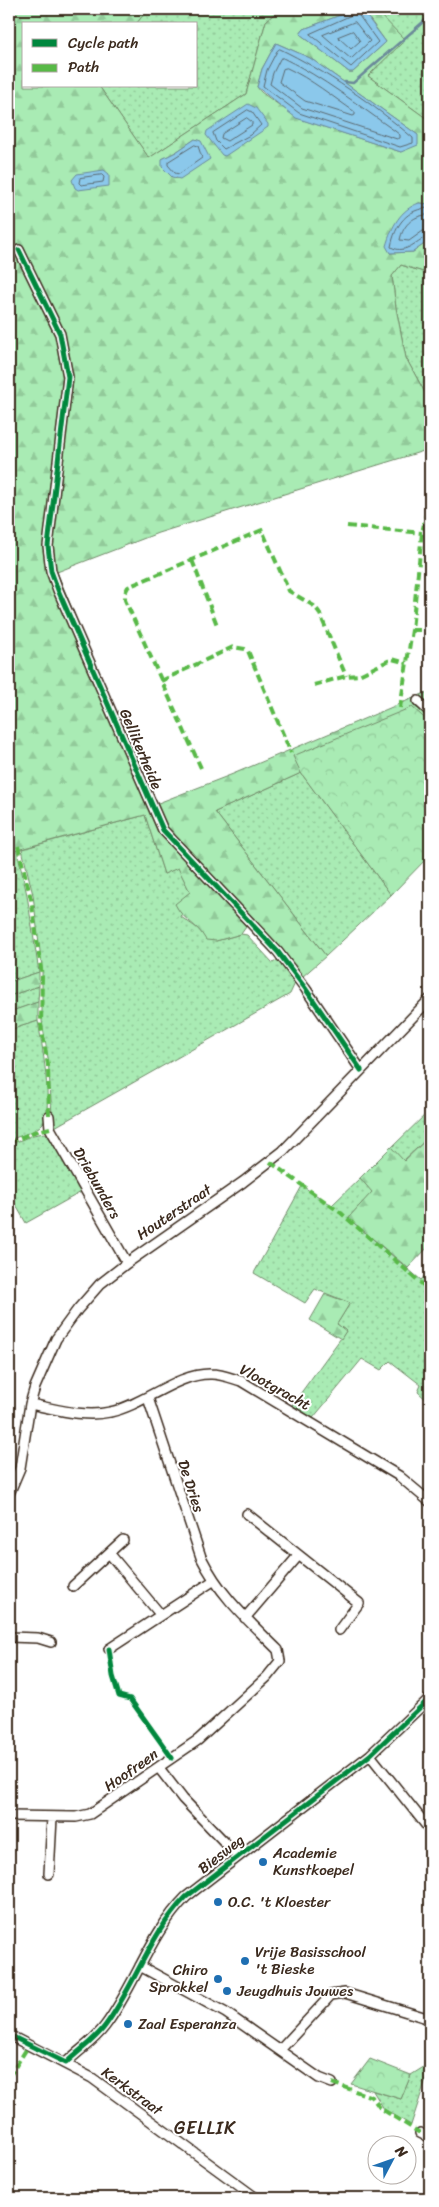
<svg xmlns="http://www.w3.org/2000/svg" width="439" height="2207" font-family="Sriracha,sans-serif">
  <defs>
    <pattern id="grass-dots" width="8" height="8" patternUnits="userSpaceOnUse" patternTransform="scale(1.25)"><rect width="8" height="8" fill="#a9ebb4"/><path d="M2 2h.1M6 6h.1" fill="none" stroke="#92ca9a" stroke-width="1.8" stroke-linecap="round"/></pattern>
    <pattern id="forest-firs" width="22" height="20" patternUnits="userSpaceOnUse" patternTransform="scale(1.25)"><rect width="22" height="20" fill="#a9ebb4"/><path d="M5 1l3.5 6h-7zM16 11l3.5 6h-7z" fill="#92ca9a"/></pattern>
    <pattern id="park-crowns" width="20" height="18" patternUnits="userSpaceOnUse" patternTransform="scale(1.25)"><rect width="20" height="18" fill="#a9ebb4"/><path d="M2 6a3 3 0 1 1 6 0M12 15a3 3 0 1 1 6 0" fill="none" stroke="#92ca9a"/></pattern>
  </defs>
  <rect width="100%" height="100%" fill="#fff"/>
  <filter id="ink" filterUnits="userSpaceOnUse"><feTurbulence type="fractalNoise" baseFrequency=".02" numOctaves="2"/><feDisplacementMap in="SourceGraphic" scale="10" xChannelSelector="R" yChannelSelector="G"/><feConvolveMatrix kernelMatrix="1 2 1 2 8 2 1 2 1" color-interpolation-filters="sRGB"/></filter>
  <g filter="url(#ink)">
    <path fill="url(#grass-dots)" stroke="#728a69" d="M148,9H280L266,21L246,94L149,158L99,86H196V24H136Z
      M375,9H430V121L368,76L404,40Z
      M401,265L430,274V402L406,358L396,308L392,276Z
      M301,773L391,895L326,956L215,812Z
      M145,815L164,874L178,867L190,892L181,917L216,941L241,934L247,935L273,963L279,959L296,981L290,994L53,1128L48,1058L42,1021V967L33,895L22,849Z
      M17,850L27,895L39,972L9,982V856Z
      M39,986L38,1002L9,1012V996Z
      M38,1021C41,1038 54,1112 43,1123C36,1132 19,1136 9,1140V1030Z
      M430,1110V1136L403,1161L391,1148Z
      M44,1133L50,1136L83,1191L26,1223L9,1193V1145L33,1135Z
      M360,1178L373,1192L348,1218L421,1280L430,1270V1317L429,1319L430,1321V1403L418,1392L421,1385L390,1361L381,1370L362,1359L313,1418L292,1405L346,1331L337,1324L350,1303L315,1289L305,1303L254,1273L302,1186L332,1205Z
      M430,2063V2077L427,2076L411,2125L384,2109L373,2091L401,2099L411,2075Z"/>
    <path fill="url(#forest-firs)" stroke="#728a69" fill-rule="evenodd" d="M9,9H148L136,24H24V86H99L149,158L246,94L266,21L280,9H375L405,40L368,76L430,121V204L419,203L390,253L413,252L430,240V274L401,265L392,276L396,308L406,358L430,402V449L158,533L57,572L153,805L233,774L430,691V700L426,702L430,707V736L324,756L301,773L215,812L326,956L302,977L251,920L241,934L216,941L206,940C196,922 184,922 175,904L190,892L178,868L164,874L145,815L17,850L9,856ZM356,9L363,10L386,42L353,72H349L300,34L304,29ZM276,43L310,58L418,135L401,152L297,118L261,92L257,87L262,69ZM195,139L176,179L162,159L176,152Z
      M39,972V986L9,996V982Z
      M38,1002V1021L9,1030V1012Z
      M430,1136V1245L408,1268L348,1218L372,1192L360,1178L391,1147L404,1161Z
      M325,1294L350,1303L337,1324L346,1331L341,1339L310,1320Z"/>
    <path fill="url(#park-crowns)" stroke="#728a69" d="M412,707L430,723V855L391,895L301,773L293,756Z
      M370,2059L411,2075L401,2099L351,2084Z"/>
    <path fill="#8bc8eb" stroke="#6b8999" d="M356,9L362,10L386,42L353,72H349L300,34L304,29Z
      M276,43L310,58L418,135V145L401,152L296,118L257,87L262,69Z
      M248,104L256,108L268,124V127L225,156L222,155L206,135L207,131Z
      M195,139L201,141L210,159L180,179L172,177L162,167V159L176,152Z
      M104,170L109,174V186L78,190L75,188L72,180L77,174Z
      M419,203L430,204V240L413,252L390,253L386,246C392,226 400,210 419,203Z"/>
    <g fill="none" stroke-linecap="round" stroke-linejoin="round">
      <path stroke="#5b6970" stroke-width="1" d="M357,13L378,42L351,67L310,34Z
        M355,22L370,41L351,59L323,35Z
        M353,31L360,41L351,49L338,37Z
        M280,49C324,70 376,106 413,138V143L400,147L299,113L263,86L267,70L277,51Z
        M283,58C323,77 359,106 395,131L400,135V138L397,139L302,108L270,84L273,73L280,59Z
        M287,68C311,79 333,97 355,112V115L353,116L305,101L279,82L283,69Z
        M248,110L252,112L261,125L250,135L224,149L216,141L213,133Z
        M247,118L252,122V125L227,141L221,138L222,134Z
        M195,145L198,146L202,158L179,174L175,173L168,165V162Z
        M102,175L104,177L103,182L81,185L79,183L80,178Z
        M430,208C407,208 395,225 391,247C407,256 417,238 430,236
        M430,215C415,214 403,224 400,240L409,241L423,231L430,230"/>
      <path stroke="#6b8999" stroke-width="2.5" d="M345,82L353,83L430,16"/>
      <g stroke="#3b2a1e" stroke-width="12">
        <path id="street" d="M19,250L60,334L68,377L48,546L51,571L58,590L163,830L278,952L305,988L361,1070
          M418,701L430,712
          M49,1116L50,1128L127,1263
          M30,1404C56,1409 84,1418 110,1412C144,1405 177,1373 211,1374C222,1374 231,1378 241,1381L399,1476L430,1502
          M9,1494L20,1468L30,1404L35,1387L56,1339L78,1309L100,1284L127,1263L243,1182L283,1151L430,999
          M247,1514L359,1603L339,1630
          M109,1553L160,1614
          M73,1586L123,1540
          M245,1618L298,1556
          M9,1637L38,1638L51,1642
          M109,1649L213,1581
          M370,1755L430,1830
          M159,1768L183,1799L238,1856
          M9,1816L76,1817L90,1814L198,1740L267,1677L280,1661L278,1650C247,1619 221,1597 201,1557L148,1398
          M49,1874L52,1818
          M140,1966L226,2013L319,2078L332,2083
          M9,2035L92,2078L256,2198
          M280,2050L331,1995L345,1993L430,2019
          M66,2063C79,2050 94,2041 105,2026C135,1986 150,1933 186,1897L370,1755L430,1698
          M420,2133L430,2138"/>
      </g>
      <use href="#street" stroke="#fff" stroke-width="9"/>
      <path stroke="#58b947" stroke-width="4" stroke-dasharray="8 4" stroke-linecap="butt" d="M347,526L422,533
        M192,560L217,625
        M412,630H430
        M161,681L233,647L245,649L248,651L291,753
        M314,685L346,676L359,675L392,659L407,663
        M400,708L412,630L422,533L430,495
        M201,768L125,600V593L128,587L262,530L289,591L314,606L319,612L346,676
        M18,846L31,899L42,976L41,1025L48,1065L49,1116
        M9,1143L34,1132L50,1128
        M270,1162L341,1213L430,1291
        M9,2077L29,2045
        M332,2083L372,2097L380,2108L420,2133"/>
      <g stroke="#fff" stroke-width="8">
        <path id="cycleway" d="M19,250L60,334L68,377L48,546L51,571L58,590L163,830L278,952L305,988L361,1070
          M109,1649L113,1676L119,1696L130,1699L172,1758
          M9,2035L66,2063C79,2050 94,2041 105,2026C135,1986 150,1933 186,1897L370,1755L430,1698"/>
      </g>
      <use href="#cycleway" stroke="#00873e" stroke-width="5"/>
    </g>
  </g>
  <g fill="#1f6fb2" stroke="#fff" stroke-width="2">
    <circle cx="263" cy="1862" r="5"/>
    <circle cx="218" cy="1902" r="5"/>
    <circle cx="245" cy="1961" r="5"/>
    <circle cx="218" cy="1979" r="5"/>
    <circle cx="227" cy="1991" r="5"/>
    <circle cx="128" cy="2024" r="5"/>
  </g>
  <g text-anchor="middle" stroke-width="4" stroke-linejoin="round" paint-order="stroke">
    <g font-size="15" fill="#3b2a1e" stroke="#fff">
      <text transform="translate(141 749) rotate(67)" y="5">Gellikerheide</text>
      <text transform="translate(97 1183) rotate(60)" y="5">Driebunders</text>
      <text transform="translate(174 1212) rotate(-34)" y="5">Houterstraat</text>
      <text transform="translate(275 1387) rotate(29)" y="5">Vlootgracht</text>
      <text transform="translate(191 1486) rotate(72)" y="5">De Dries</text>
      <text transform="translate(131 1770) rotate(-35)" y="5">Hoofreen</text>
      <text transform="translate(221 1854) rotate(-38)" y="5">Biesweg</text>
      <text transform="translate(132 2091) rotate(36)" y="5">Kerkstraat</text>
    </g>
    <g font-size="15" fill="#3b2a1e" stroke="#fff" text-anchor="start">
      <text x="273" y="1858">Academie<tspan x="273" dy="17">Kunstkoepel</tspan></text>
      <text x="228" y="1907">O.C. 't Kloester</text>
      <text x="255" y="1957">Vrije Basisschool<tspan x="255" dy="17">'t Bieske</tspan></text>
      <text x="208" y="1975" text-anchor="end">Chiro<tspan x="208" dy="17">Sprokkel</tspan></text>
      <text x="237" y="1996">Jeugdhuis Jouwes</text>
      <text x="138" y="2029">Zaal Esperanza</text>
    </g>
    <g font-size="18" letter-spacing="1" fill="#3b2a1e" stroke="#fff">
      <text x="205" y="2134">GELLIK</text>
    </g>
  </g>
  <rect width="439" height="2207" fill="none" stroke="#fff" stroke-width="30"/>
  <rect x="15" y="15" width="409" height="2177" fill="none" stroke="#3b2a1e" stroke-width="2" filter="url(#ink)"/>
  <rect x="22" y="22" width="175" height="65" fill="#ffffff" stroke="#b1aaa5"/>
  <rect x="32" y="39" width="25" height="8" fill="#00873e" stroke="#b1aaa5"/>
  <text x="68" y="48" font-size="15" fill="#3b2a1e">Cycle path</text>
  <rect x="32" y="64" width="25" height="8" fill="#58b947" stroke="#b1aaa5"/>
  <text x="68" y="72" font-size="15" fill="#3b2a1e">Path</text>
  <g transform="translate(392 2160) rotate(49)"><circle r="24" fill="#ffffff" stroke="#b1aaa5"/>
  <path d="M0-4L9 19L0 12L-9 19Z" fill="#1f6fb2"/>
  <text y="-8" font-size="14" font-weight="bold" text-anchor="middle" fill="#3b2a1e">N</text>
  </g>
</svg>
